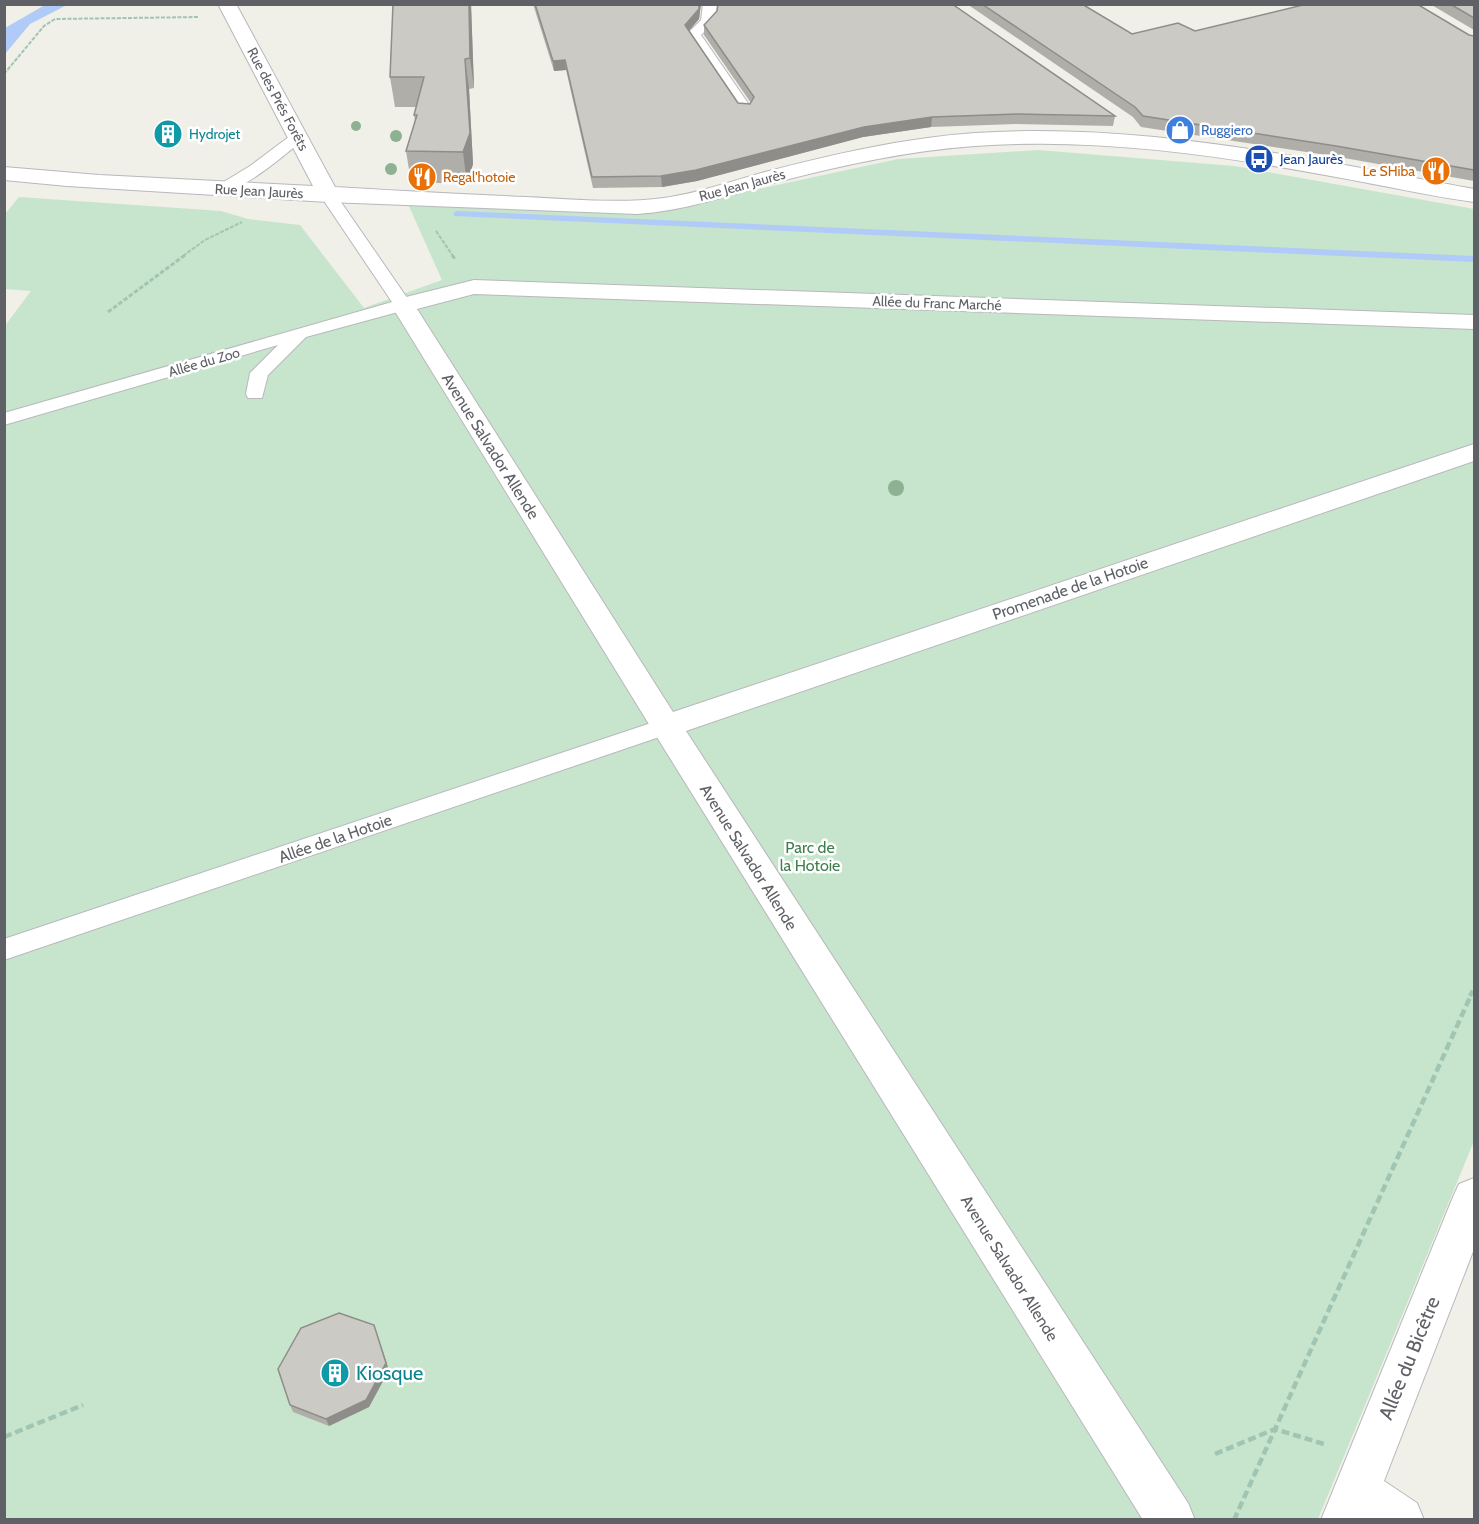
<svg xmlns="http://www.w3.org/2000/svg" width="1479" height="1524" font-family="Cabin,sans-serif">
  <rect width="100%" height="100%" fill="#f0efe8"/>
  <path fill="#c7e4cc" d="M1038,150L1234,166L1474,209V1141L1318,1519H5L4,327L31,291L5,289V214L19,197L221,211L248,219L300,225L364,308L442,280L408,204L660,210L898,159Z"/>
  <path fill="#b0cbf7" d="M45,5H67L30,24L5,54V28Z"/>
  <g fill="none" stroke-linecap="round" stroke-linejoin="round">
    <path fill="#b0cbf7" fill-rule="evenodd" d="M457,211L1474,256V262L454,216V212Z"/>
    <g stroke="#b8b8bd" stroke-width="2">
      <path id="lane" d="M703,4H717L715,21L701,35L752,109L750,112H740L687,34L701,20Z
        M299,131L304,133L307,136L304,139C288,152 237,197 217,192L215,189L217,186L250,166L294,133Z
        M328,190L334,192L412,305L409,309L306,337L268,375L262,398H248L246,394L250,373L278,345L4,425V413L392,302L320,195Z
        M666,718L674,720L678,726L674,732L4,960V939Z"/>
    </g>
    <g stroke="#b8b8bd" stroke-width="2">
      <path id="street" d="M218,4H236L335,187C399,191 462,194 526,197C571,199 619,204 664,198C699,193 732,181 765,172C834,154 904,138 975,133C1143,122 1310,159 1474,189V202C1428,196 1382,185 1336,177C1218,155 1095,137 975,146C905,151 837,166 770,184C726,196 683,211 637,214L328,202L67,186L4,180V167L99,175L313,186Z
        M474,280L1474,315V329L474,294L417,309L673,712L1474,444V461L686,731L1188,1503L1195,1520H1143L655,734L391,305L394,300Z
        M1474,1178V1249L1384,1481L1417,1503L1424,1520H1321L1453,1197L1459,1184Z"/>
    </g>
    <path stroke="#a0c5b2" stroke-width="2" stroke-dasharray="4 1.5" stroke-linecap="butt" d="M4,74L44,26L55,19L199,17
      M436,231L453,256
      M183,256L205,240L242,222"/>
    <path stroke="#a0c5b2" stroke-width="3" stroke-dasharray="4.5 2" stroke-linecap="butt" d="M452,255L455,259
      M108,312L185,255"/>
    <path stroke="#a0c5b2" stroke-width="4" stroke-dasharray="6 3" stroke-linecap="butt" d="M1470,996L1474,988"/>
    <path stroke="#a0c5b2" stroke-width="4.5" stroke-dasharray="8 4" stroke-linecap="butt" d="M4,1437L83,1405
      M1215,1454L1275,1429L1327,1445
      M1234,1520L1471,995"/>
    <use href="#lane" fill="#fff" fill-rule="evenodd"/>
    <use href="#street" fill="#fff" fill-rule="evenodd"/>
  </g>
  <g fill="#8eb192">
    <circle cx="356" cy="126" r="5"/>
    <circle cx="396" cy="136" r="6"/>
    <circle cx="391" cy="169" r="6"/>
    <circle cx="896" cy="488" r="8"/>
  </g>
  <path fill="#afaea9" d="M393,4H471L474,88L469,89L473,164L467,184L411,182L406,151L415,121L414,115L416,107H395L390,77Z
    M533,4H701L699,19L689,31L738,103L750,104L751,103L704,35V25L1115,116L1113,126L1015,124L931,127L863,137L697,181L662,187L593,188L566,70L554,71Z
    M967,4H1082L1132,34L1195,31L1469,35L1474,36V181L1333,156L1141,127L1133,117Z
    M1430,4H1474V30Z
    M389,1370L369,1407L329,1426L293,1412L290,1405Z"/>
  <path fill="#8e8d89" d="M469,4H471L474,88L470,58Z
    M699,4H701L699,19L685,35V25Z
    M465,59L469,89L473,164L467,184L463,152Z
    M565,60L566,70L554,71L553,61Z
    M932,117L931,127L863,137L697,181L662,187L661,176L864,127Z
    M374,1325L389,1370L369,1407L329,1426L326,1419Z"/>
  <path fill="#cbcac4" stroke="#8e8d89" stroke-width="1.5" d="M393,4H469L470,58L465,59L470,133L463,152L406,151L417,115H414L424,77H390Z
    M535,4H699V9L685,25L738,103L750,104L754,97L704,25L717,11L718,4H952L1115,116L1017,114L932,117L864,127L696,170L661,176L592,177L565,60L553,61Z
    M982,4H1082L1132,34L1178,23L1195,31L1307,4H1417L1469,35L1474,36V170L1336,146L1143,116L1135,107Z
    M1450,4H1474V18Z
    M339,1313L374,1325L386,1363L366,1400L326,1419L290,1405L278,1369L301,1328Z"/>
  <defs>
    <g id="shop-disc" transform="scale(1.5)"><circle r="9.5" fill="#3f7fe0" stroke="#fff"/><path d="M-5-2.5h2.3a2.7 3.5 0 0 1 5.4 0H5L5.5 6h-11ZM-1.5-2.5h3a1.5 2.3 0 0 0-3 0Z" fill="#fff"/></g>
    <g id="building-disc" transform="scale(1.5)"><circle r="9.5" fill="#0f9aa8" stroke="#fff"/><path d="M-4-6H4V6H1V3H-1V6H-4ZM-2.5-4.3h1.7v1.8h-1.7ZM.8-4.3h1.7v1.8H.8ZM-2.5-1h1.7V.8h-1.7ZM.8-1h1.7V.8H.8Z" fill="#fff"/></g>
    <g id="bus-disc" transform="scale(1.5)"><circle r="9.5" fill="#1a4fb4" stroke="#fff"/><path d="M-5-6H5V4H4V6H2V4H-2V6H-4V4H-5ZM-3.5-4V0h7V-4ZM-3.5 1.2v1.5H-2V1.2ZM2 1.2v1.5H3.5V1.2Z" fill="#fff"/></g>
    <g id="restaurant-disc" transform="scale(1.5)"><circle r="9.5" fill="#e8710a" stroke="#fff"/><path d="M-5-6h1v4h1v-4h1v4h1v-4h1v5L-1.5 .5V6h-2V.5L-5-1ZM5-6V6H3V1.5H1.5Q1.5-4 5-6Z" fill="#fff"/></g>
  </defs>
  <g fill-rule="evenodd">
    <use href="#shop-disc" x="1180" y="130"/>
    <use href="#building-disc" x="168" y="134"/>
    <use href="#bus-disc" x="1259" y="159"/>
    <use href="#restaurant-disc" x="1436" y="171"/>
    <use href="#restaurant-disc" x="422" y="177"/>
    <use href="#building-disc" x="335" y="1373"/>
  </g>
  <g text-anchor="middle" stroke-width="5" stroke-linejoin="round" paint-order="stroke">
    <g font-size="14" fill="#5f6166" stroke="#fff">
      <text transform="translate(278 99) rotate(62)" y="5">Rue des Prés Forêts</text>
      <text transform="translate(742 185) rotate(-15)" y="5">Rue Jean Jaurès</text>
      <text transform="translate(259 191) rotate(3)" y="5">Rue Jean Jaurès</text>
      <text transform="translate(937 303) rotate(2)" y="5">Allée du Franc Marché</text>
      <text transform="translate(204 362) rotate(-16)" y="5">Allée du Zoo</text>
    </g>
    <g font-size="14" fill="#366cbe" stroke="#fff" text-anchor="start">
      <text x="1201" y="135">Ruggiero</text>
    </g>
    <g font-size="14" fill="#0d838f" stroke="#fff" text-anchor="start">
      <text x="189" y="139">Hydrojet</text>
    </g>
    <g font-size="14" fill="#164399" stroke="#fff" text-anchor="start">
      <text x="1280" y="164">Jean Jaurès</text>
    </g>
    <g font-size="14" fill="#c56008" stroke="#fff" text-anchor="end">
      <text x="1415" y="176">Le SHiba</text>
      <text x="443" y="182" text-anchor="start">Regal'hotoie</text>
    </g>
    <g font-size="16" fill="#5f6166" stroke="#fff">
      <text transform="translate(491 446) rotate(58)" y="6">Avenue Salvador Allende</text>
      <text transform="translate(1070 588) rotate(-19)" y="6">Promenade de la Hotoie</text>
      <text transform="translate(335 838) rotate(-19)" y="6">Allée de la Hotoie</text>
      <text transform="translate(749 857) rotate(58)" y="6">Avenue Salvador Allende</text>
      <text transform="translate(1010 1268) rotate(58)" y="6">Avenue Salvador Allende</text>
    </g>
    <g font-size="16" fill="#3d7f4c" stroke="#fff">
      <text x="810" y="853">Parc de<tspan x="810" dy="18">la Hotoie</tspan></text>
    </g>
    <g font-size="20" fill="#5f6166" stroke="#fff">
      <text transform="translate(1409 1358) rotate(-68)" y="7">Allée du Bicêtre</text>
    </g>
    <g font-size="20" fill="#0d838f" stroke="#fff" text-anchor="start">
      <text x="356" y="1380">Kiosque</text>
    </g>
  </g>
  <rect width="1479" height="1524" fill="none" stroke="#5f6166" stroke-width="12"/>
</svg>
